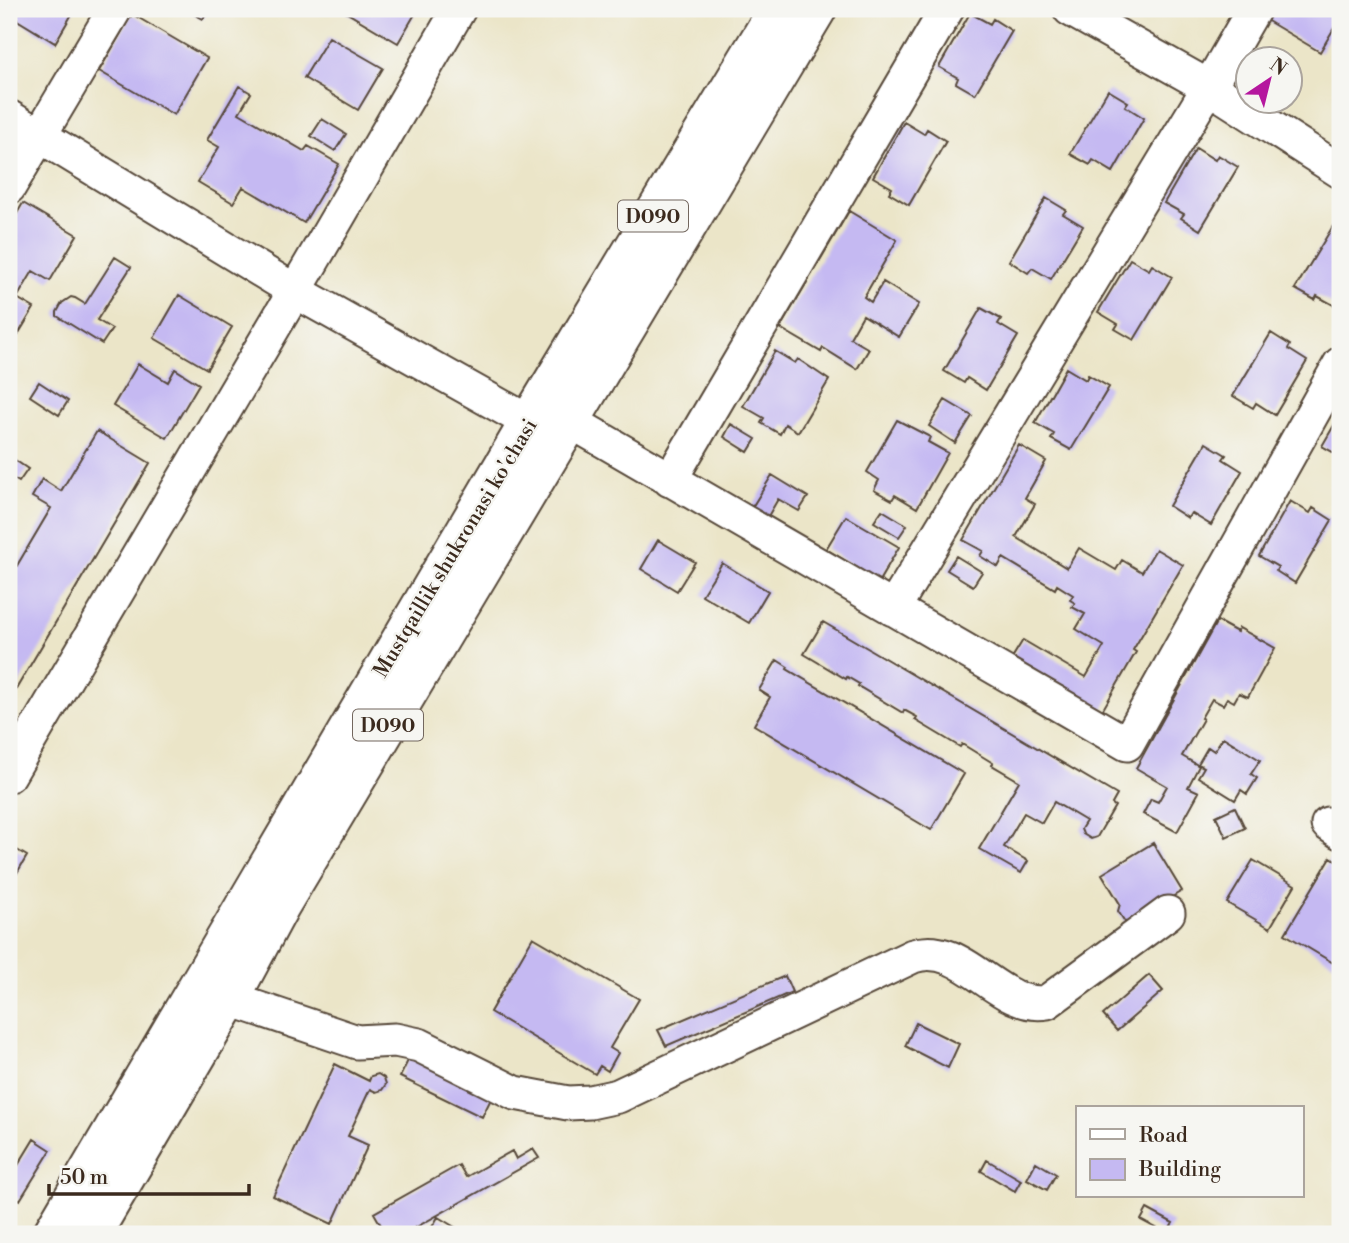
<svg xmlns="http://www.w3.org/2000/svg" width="1349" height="1243" font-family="'Libre Bodoni',serif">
  <rect width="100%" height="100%" fill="#f6f6f2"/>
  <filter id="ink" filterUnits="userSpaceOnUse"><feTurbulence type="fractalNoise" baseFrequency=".0143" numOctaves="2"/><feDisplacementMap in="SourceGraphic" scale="14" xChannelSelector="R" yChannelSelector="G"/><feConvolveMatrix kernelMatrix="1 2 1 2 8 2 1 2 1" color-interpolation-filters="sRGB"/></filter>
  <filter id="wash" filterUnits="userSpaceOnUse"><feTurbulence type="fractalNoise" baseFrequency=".00686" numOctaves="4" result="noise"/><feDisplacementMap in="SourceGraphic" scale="28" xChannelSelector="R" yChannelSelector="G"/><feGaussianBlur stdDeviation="1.57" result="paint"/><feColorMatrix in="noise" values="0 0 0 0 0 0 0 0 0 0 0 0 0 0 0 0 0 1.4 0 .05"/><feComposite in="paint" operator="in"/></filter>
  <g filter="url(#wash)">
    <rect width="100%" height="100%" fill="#ebe5c8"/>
    <g id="blocks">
      <path fill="#c5b9f2" d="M9,9H75L55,43L9,15Z
        M185,9H209L203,19Z
        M345,9H418L398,43L344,11Z
        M1272,9H1337L1340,11V18L1320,52L1266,20Z
        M970,13L990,24L993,19L1012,31L975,94L956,83L958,78L939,67Z
        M132,14L207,58L174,115L99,71Z
        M329,37L383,68L358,110L304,78Z
        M239,86L251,93L239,113L304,151L308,146L339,164L304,223L243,187L233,203L198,182L219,147L207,140Z
        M1108,90L1128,102L1125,106L1144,118L1113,172L1093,160L1090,165L1070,154Z
        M322,119L346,134L335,151L311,136Z
        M904,122L924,134L927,129L946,141L909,205L889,193L892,188L873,177Z
        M1196,148L1215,160L1218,155L1238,167L1200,230L1181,218L1184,214L1164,203Z
        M1046,198L1066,210L1063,214L1083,226L1051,279L1032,268L1028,273L1009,261Z
        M23,203L77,235L50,281L33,271L17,298L34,308L13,343L9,341V227Z
        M849,211L897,240L864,297L871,302L883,282L919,304L899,337L863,315L850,338L869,349L857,369L823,348L821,352L780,328Z
        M1333,226L1340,230V302L1337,307L1317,296L1315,300L1295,289Z
        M115,257L131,267L97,320L112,329L102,344L57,316V312L62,303L71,297L75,298L85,304Z
        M1130,259L1149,270L1152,265L1172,277L1134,340L1115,329L1118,324L1098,312Z
        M179,295L232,327L207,369L154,338Z
        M981,308L1001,319L998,324L1018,336L986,390L967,378L964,383L944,371Z
        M1271,333L1290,345L1288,349L1307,361L1275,415L1256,403L1253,408L1233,396Z
        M775,351L795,363L798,359L829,380L798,432L785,424L780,434L761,423L764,418L743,406Z
        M138,364L168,382L175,369L199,384L167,438L113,406Z
        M1066,368L1086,380L1088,375L1109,387L1071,450L1051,439L1054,434L1035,423Z
        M39,382L68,401L59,415L30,396Z
        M945,400L972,416L955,443L929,426Z
        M1340,415V456L1322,446Z
        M897,420L930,437L928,442L948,453L917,508L895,495L892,500L874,490L879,480L867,472Z
        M731,424L756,439L748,452L724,437Z
        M97,431L150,463L9,701V579L51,508L32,497L42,479L61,491Z
        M1206,443L1226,455L1223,459L1242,471L1211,525L1191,513L1188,518L1169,506Z
        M1019,445L1046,461L1025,498L1035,504L1016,537L1067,568L1079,548L1116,570L1122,560L1142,572L1156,549L1183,565L1133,650L1136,652L1102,711L1012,658L1023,640L1086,677L1104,646L1076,629L1085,614L1072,607L1075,603L1070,600L1073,595L1057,585L1055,589L1003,558L998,567L980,556L983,551L963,540Z
        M9,456L28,469L19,482L9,476Z
        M772,475L808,497L799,511L778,499L767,518L751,509Z
        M1290,501L1310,513L1313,508L1332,520L1295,583L1276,571L1278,567L1259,556Z
        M882,510L907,525L899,537L874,522Z
        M846,516L899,547L879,581L826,549Z
        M658,540L695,562L677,591L641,569Z
        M956,556L982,572L973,586L947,570Z
        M722,563L768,591L749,623L702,595Z
        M1217,621L1237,632L1239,628L1275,648L1248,697L1239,693L1234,702L1227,698L1223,705L1212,699L1201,718L1203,719L1182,756L1199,766L1188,787L1199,792L1177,832L1143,814L1151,799L1158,802L1167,786L1136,768Z
        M823,622L1117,795L1112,804L1115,806L1097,837L1091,839L1083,834L1081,829L1086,821L1054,802L1042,823L1024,813L1004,847L1028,861L1021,873L979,849L1019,781L992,765L993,763L962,744L960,747L915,720L917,717L904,710L903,713L858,686L859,684L847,677L846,679L804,654Z
        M777,660L788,667L787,669L964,774L931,830L754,725L770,697L759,690Z
        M1223,737L1260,760L1251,774L1257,778L1247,794L1241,790L1235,800L1198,777L1204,767L1198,764L1208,747L1214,751Z
        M1235,807L1245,828L1226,837L1216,816Z
        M1153,843L1182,891L1130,922H1125L1118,911L1120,904L1102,874Z
        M12,847L27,856L11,883L9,882V853Z
        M1331,857L1340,863V967L1285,934Z
        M1253,860L1295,885L1270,928L1227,903Z
        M533,937L639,999L610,1048L618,1053L608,1071L600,1066L595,1074L490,1012Z
        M1149,975L1163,991L1117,1031L1103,1015Z
        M785,976L792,992L666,1046L658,1030Z
        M916,1023L959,1044L948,1068L905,1046Z
        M413,1050L495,1091L482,1117L400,1077Z
        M335,1064L369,1081L371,1076L378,1074L384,1078L386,1084L382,1090L376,1092L370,1089L348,1136L368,1145L332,1224L273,1196Z
        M34,1139L51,1150L20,1200L9,1194V1180Z
        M533,1149L539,1158L404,1234H386L374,1213L459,1165L466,1177L512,1151L516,1159Z
        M987,1160L1021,1180L1015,1191L981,1171Z
        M1036,1162L1056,1174L1047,1190L1027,1179Z
        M1147,1209L1173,1223L1167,1234L1141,1220Z
        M438,1217L458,1229L455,1234H428Z"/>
    </g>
  </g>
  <g filter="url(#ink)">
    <use href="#blocks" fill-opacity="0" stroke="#554638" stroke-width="2"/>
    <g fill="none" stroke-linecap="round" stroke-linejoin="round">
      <g stroke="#554638" stroke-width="37">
        <path id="minor" d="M1070,9L1209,87L1340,171
          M9,117L295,291L529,422
          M9,187L115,9
          M570,421L1127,744L1340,364
          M670,480L947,9
          M893,609L1209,87L1254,9
          M9,775L295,291L459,9
          M1328,824L1340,832
          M230,999L357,1042L395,1040L419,1045L515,1093L568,1103L590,1102L618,1096L913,956C964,939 998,1011 1047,1002L1168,913"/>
      </g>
      <g stroke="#554638" stroke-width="42">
        <path id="major" d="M52,1234L529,422L778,9
          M92,1234L230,999L280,906L817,9"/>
      </g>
      <use href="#minor" stroke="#fff" stroke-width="33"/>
      <use href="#major" stroke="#fff" stroke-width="38"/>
    </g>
  </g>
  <g text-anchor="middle" stroke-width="5" stroke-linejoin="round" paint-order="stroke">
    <g fill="#f6f6f2" stroke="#73675e" stroke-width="2">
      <rect x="618" y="200.5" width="70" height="31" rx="5"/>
      <rect x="353" y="709.5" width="70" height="31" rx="5"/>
    </g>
    <g font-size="19" font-weight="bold" fill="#3b2a1e">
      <text x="653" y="223">D090</text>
      <text x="388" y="732">D090</text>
    </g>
    <g font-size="21" fill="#3b2a1e" stroke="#f6f6f2">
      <text transform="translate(455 548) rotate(-59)" y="7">Mustqaillik shukronasi ko'chasi</text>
    </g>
  </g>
  <rect width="1349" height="1243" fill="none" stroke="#f6f6f2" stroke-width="35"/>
  <rect x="1076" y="1106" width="228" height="91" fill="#f6f6f2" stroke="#aba49d" stroke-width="2"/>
  <rect x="1090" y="1129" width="35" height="10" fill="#ffffff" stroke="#aba49d" stroke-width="2"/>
  <text x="1139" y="1142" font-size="21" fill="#3b2a1e">Road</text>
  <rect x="1090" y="1159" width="35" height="21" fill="#c5b9f2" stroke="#aba49d" stroke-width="2"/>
  <text x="1139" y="1176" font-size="21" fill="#3b2a1e">Building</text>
  <g transform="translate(1269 80) rotate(35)"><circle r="33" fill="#f6f6f2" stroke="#aba49d" stroke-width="2"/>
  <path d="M0-5L12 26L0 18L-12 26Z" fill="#b5179e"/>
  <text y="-10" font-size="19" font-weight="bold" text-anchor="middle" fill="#3b2a1e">N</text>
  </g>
  <path d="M49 1184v10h200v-10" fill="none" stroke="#3b2a1e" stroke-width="3.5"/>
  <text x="60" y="1184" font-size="21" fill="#3b2a1e" stroke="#f6f6f2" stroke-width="5" paint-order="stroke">50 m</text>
</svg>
